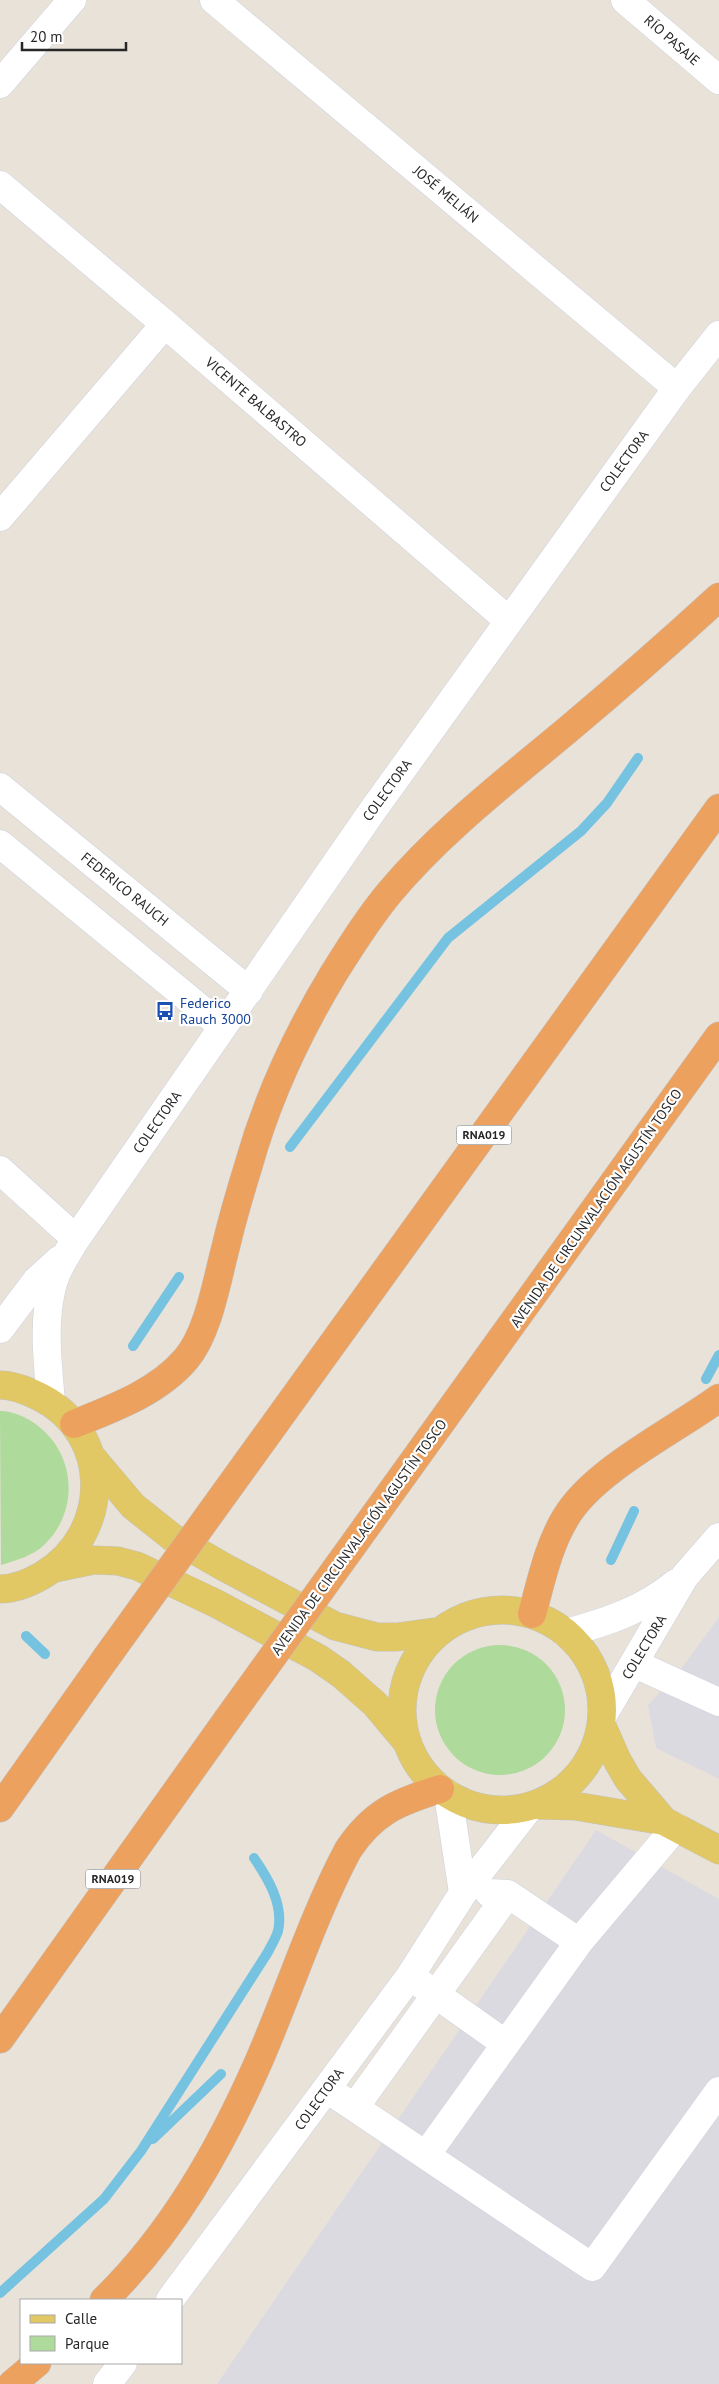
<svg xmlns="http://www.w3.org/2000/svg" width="719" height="2384" font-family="'PT Sans',sans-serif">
  <rect width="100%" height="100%" fill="#e8e2d9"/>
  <path fill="#dcdae1" d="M719,1617V1779L656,1748L648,1705L679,1672Z
    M596,1830L719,1899V2384H217Z"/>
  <path fill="#aeda9b" d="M0,1411C14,1411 28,1418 38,1426C76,1455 79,1511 45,1544C33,1556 17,1560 1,1565Z
    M435 1710a65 65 0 1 1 130 0a65 65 0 1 1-130 0Z"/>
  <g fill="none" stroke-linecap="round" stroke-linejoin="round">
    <path stroke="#75c2e1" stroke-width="10" d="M290,1147L448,938L581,831L607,803L638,758
      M133,1346L179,1277
      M706,1379L719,1355
      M611,1560L634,1511
      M26,1636L45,1654
      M153,2139L221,2074
      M0,2293L104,2199L141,2151L268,1952C271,1946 276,1938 278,1931C284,1905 268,1878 254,1858"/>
    <g stroke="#cfd2df" stroke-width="29">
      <path id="minor" d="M214,0L677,388
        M625,0L719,80
        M0,84L72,0
        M0,185L165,324L509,621
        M0,517L165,324
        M0,787L249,991
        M0,844L223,1027
        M0,1170L76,1239
        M0,1329L37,1280L59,1260
        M51,1403C48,1363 42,1322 53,1283C57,1268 68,1252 76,1239L373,810L677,388L719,335
        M566,1633C607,1622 643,1610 676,1583
        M635,1664L719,1702
        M602,1717L685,1576L719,1537
        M448,1794L463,1893
        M489,1893L508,1894L579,1942
        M421,1984L506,2044
        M327,2089L592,2267L719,2091
        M355,2107L508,1894
        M426,2155L579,1942L676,1827
        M170,2300L410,1976L463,1893L530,1807
        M107,2384L123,2363"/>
    </g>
    <g stroke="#c3c3c3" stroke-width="29">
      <path id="major" d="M0,1385C14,1385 28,1391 40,1397C113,1434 112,1534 43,1575C31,1582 14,1589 0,1589
        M90,1455L133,1506L172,1537L224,1567L335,1626L377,1637H397L441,1631
        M55,1568L94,1560L118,1561L137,1566L215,1603L318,1658L341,1674L375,1704L406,1741
        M402 1710a100 100 0 1 1 200 0a100 100 0 1 1-200 0Z
        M602,1726L617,1760L628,1779L664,1821L719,1850
        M537,1805L575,1806L664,1821"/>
    </g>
    <g stroke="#c3c3c3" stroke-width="29">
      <path id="highway" d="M74,1424C114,1408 158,1392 186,1359C209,1332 217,1279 226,1246C232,1220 240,1193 248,1167C267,1099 297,1034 334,973C351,946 369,917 390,892C442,830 509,779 571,727C622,684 671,641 719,597
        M248,1461L719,808
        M366,1527L719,1036
        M532,1614C541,1582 548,1546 566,1517C594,1470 674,1431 719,1398
        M0,1808L106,1658
        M0,2039L227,1720
        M104,2300C172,2234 220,2149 258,2063C289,1992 312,1918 348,1850C373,1812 398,1802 440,1789
        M12,2384L37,2363"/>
    </g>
    <use href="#minor" stroke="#fff" stroke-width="28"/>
    <use href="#major" stroke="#e1c865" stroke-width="28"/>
    <use href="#highway" stroke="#eda15f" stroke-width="28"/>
    <g stroke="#c3c3c3" stroke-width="29" stroke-linecap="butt">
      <path id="highway-bridge" d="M106,1658L248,1461
        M227,1720L366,1527"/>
    </g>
    <use href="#highway-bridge" stroke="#eda15f" stroke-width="28"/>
  </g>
  <defs>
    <g id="bus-bare" transform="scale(1.5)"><path d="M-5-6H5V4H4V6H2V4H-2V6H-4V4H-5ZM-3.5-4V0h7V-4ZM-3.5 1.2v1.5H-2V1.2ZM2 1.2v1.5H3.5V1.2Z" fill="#1a4fb4" stroke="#fff" stroke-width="2.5" paint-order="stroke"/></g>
  </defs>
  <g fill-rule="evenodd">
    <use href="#bus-bare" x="165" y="1011"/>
  </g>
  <g text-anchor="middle" stroke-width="4.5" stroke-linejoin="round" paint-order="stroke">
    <g fill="#fff" stroke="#686868" stroke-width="1">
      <rect x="456.5" y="1125.5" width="55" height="19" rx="4"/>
      <rect x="85.5" y="1869.5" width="55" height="19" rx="4"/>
    </g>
    <g font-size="12" font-weight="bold" fill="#272727">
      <text x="484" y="1139">RNA019</text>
      <text x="113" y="1883">RNA019</text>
    </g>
    <g font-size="14" fill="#272727" stroke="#fff">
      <text transform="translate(672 40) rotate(41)" y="5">RÍO PASAJE</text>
      <text transform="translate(446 194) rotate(40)" y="5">JOSÉ MELIÁN</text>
      <text transform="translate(256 402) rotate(41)" y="5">VICENTE BALBASTRO</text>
      <text transform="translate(624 461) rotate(-54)" y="5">COLECTORA</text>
      <text transform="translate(387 790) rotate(-54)" y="5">COLECTORA</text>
      <text transform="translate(125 889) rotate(39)" y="5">FEDERICO RAUCH</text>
      <text transform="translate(157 1122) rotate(-55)" y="5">COLECTORA</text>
      <text transform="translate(596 1208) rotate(-55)" y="5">AVENIDA DE CIRCUNVALACIÓN AGUSTÍN TOSCO</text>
      <text transform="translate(359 1537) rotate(-54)" y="5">AVENIDA DE CIRCUNVALACIÓN AGUSTÍN TOSCO</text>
      <text transform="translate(644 1647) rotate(-59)" y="5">COLECTORA</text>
      <text transform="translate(319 2099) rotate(-54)" y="5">COLECTORA</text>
    </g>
    <g font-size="14" fill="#164399" stroke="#fff" text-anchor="start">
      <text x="180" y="1008">Federico<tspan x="180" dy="16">Rauch 3000</tspan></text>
    </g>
  </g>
  <rect x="20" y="2299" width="162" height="65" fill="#ffffff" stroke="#a9a9a9"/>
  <rect x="30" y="2315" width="25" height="8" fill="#e1c865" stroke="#a9a9a9"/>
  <text x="65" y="2324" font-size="15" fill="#272727">Calle</text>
  <rect x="30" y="2336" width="25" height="15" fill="#aeda9b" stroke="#a9a9a9"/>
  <text x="65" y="2349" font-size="15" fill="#272727">Parque</text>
  <path d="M22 42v8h104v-8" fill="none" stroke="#272727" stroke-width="2.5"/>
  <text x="30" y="42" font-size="15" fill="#272727" stroke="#ffffff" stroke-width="4" paint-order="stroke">20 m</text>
</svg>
